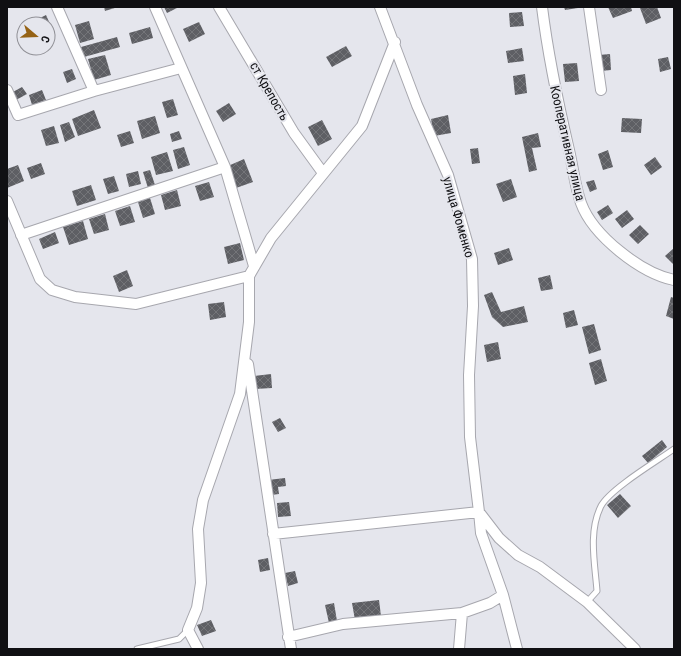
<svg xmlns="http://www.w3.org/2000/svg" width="681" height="656" font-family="'Roboto Condensed',sans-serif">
  <defs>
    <pattern id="building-cross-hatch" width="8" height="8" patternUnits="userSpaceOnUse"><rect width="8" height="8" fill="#5e5f64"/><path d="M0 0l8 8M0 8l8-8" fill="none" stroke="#747579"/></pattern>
  </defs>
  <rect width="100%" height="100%" fill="#e5e6ed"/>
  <path fill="url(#building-cross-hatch)" d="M104,7H118L105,11Z
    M164,7H179L167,13Z
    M564,7H578V8L565,10Z
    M608,7H631L632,11L613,18Z
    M642,7H657L661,18L646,24L640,8Z
    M522,12L524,26L510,27L509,13Z
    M46,15L53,31L48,34V24H35L34,21Z
    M89,21L94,39L80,43L75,25Z
    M199,22L205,34L189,42L183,29Z
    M150,27L153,38L132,44L129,33Z
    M117,37L120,47L84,57L81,47Z
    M346,46L352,56L332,67L326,57Z
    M522,48L524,61L508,63L506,51Z
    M610,54L611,70L601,71L599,55Z
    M105,55L111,75L94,80L88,59Z
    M668,57L671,69L660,72L658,59Z
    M577,63L579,81L565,82L563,64Z
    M72,69L76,79L67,83L63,72Z
    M525,74L527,93L515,95L513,76Z
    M22,87L27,94L16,100L11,93Z
    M42,90L46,100L32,105L29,95Z
    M173,99L178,115L167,118L162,102Z
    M229,103L236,114L223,122L216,111Z
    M94,110L101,128L78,136L72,119Z
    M448,115L451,133L434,136L431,119Z
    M155,116L160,133L142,139L137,121Z
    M622,118L642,119L641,133L621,132Z
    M322,120L332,139L318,146L308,127Z
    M69,122L75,137L65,142L60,125Z
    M54,126L59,143L46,146L41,130Z
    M130,131L134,143L121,147L117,135Z
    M179,131L182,139L172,142L170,134Z
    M538,133L541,147L532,148L537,170L529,172L522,137Z
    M184,147L190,165L178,169L173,150Z
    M478,148L480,163L472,164L470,149Z
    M608,150L613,167L603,170L598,154Z
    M167,152L173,171L156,175L151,157Z
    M655,157L662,167L651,175L644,165Z
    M244,159L253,182L236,188L228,166Z
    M41,163L45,174L31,179L27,168Z
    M18,165L24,181L7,188V169Z
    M150,170L155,185L148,188L143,172Z
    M138,171L141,184L129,187L126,174Z
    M114,176L119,191L108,194L103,179Z
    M511,179L517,197L503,202L496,184Z
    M594,180L597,189L590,192L586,182Z
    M209,182L214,197L200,201L195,186Z
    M91,185L96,200L77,206L72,191Z
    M177,190L181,206L165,210L161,195Z
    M150,198L155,214L143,218L138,202Z
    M608,205L613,213L602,220L597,212Z
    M130,206L135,222L120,226L115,211Z
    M627,210L634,219L622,228L615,219Z
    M105,214L109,230L94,234L89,219Z
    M83,221L88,239L69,245L63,227Z
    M640,225L649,234L638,244L629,235Z
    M55,232L59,243L43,249L39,239Z
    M240,243L244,260L228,264L224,247Z
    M509,248L513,260L498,265L494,253Z
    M674,248V265L665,256Z
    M127,270L133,286L119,292L113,276Z
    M550,275L553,289L541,291L538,278Z
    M492,292L501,312L524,306L528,322L503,327L492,317L484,295Z
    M671,297L674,298V319L666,316Z
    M224,302L226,317L210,320L208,304Z
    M574,310L578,325L566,328L563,313Z
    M594,324L601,350L589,354L582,327Z
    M498,342L501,359L487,362L484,345Z
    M601,359L607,381L595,385L589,363Z
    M271,374L272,388L255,389L254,376Z
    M280,418L286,428L278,432L272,422Z
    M662,440L667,447L648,463L642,456Z
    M285,478L286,486L278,487L279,494L271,495L268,480Z
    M620,494L631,506L618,518L607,505Z
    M289,502L291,516L278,517L277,503Z
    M268,558L270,570L260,572L258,560Z
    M295,571L298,583L288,586L285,573Z
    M379,600L381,616L355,620L352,603Z
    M334,603L337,621L329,623L325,605Z
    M211,620L216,631L202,636L197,625Z"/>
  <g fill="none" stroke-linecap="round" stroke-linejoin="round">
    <g stroke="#a7a7ae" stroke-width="7">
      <path id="lane" d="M587,602L597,591C595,564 588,532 601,506C610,489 657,461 674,449
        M137,649L179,639L188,630"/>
    </g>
    <g stroke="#a7a7ae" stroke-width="12">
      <path id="street" d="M57,7L94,91L181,68
        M155,7L225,167L254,266
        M219,7L294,133L323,173
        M380,7L417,105L448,175L472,259L473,306L469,375L470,437L479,512L481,533L503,595L517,649
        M542,7C548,55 558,103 569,150C573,167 575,187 581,203C593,236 641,273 674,280
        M589,7L601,90
        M7,90L18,115L94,91
        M7,201L40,279L52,290L75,297L136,304L249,276L271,238L362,126L395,42
        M21,235L225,167
        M248,364L291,649
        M479,512L499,538L518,555L540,567L587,602L635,649
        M273,534L479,512
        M288,637L343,624L462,613L490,603L503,595
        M198,649L188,630L197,608L201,583L198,529L203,500L240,394L249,322V276
        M459,649L462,613"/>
    </g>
    <use href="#lane" stroke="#fff" stroke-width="5"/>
    <use href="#street" stroke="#fff" stroke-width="10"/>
  </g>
  <g text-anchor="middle" stroke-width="4" stroke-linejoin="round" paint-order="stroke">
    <g font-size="13" fill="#101013" stroke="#e5e6ed">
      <text transform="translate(270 91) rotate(60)" y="5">ст Крепость</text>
      <text transform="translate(568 143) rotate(77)" y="5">Кооперативная улица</text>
      <text transform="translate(459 217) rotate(74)" y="5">улица Фоменко</text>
    </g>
  </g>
  <rect width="681" height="656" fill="none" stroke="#101013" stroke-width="16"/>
  <g transform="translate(36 36) rotate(109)"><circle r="19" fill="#e5e6ed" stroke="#909096"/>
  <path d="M0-3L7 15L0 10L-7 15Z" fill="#956215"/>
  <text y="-6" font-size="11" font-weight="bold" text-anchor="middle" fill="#101013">С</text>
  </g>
</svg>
